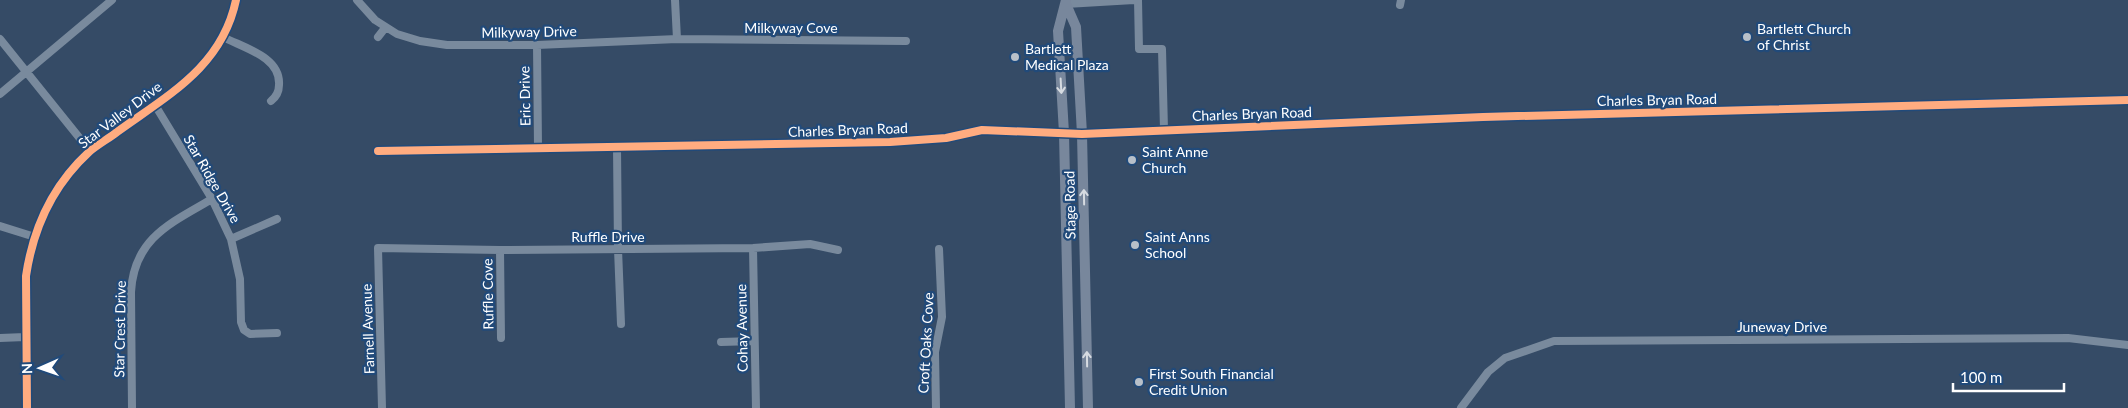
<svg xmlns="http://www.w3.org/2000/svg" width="2128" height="408" font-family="Lato,sans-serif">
  <rect width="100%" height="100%" fill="#354b66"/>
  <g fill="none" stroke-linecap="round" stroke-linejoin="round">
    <path stroke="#798a9d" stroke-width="8" d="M357,0L375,20L397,34L420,41L447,45H537L677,39L906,41
      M675,0L677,39
      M1138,0L1139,49H1162L1164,130
      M1066,4L1134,0
      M1400,5L1401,0
      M223,37C244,48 281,57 279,85C279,92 276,97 271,101
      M378,37L385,28
      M0,39L90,151
      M537,45L538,147
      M0,94L112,0
      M155,105L212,199L231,239L240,279L241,322L244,330L250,334L277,333
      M617,147L618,249L621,324
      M378,151L890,142L946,138L982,130L1082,134L1483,117L2128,100
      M0,226L35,237
      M231,239L277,219
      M753,248L756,408
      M500,250L501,338
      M0,338L25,337
      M721,342L754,341
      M27,408L26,276C33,229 53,185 89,152C97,145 108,139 117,132C168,95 222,67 236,0
      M132,408L131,292C134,238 171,223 212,199
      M382,408L378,248L500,250L753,248L810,244L838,250
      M936,408L935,352L942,317L939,249
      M1461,408L1488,372L1505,358L1554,341L2068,338L2128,345"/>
    <path stroke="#78879c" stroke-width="10" d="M1066,0L1058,31L1064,133L1070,408
      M1066,4L1076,27L1082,134L1088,408"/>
    <g stroke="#214a7a" stroke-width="11">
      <path id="cycleway" d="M378,151L890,142L946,138L982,130L1082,134L1483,117L2128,100
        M27,408L26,276C33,229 53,185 89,152C97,145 108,139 117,132C168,95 222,67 236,0"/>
    </g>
    <use href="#cycleway" stroke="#ffac80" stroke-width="8"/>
  </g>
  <defs><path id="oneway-shaft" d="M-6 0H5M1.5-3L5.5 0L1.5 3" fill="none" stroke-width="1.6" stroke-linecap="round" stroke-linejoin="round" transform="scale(1.25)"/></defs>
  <g stroke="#d6dbe1">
    <use href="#oneway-shaft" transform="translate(1061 86) rotate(87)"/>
    <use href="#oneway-shaft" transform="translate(1084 197) rotate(-91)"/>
    <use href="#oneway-shaft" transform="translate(1087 359) rotate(-91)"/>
  </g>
  <g fill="#b8c0c9" stroke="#214a7a" stroke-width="2">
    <circle cx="1747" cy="37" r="5"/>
    <circle cx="1015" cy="57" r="5"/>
    <circle cx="1132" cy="160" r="5"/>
    <circle cx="1135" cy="245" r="5"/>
    <circle cx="1139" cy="382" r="5"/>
  </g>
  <g text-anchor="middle" stroke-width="4.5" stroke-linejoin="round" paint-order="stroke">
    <g font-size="14" fill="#fff" stroke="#214a7a">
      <text x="791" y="33">Milkyway Cove</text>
      <text transform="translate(529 32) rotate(-1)" y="5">Milkyway Drive</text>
      <text transform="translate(525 96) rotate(-91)" y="5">Eric Drive</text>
      <text transform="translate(1657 100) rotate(-1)" y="5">Charles Bryan Road</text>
      <text transform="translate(1252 114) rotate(-2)" y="5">Charles Bryan Road</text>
      <text transform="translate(120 115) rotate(-37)" y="5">Star Valley Drive</text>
      <text transform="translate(848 130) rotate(-2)" y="5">Charles Bryan Road</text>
      <text transform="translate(212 179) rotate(60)" y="5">Star Ridge Drive</text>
      <text transform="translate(1070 205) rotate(-91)" y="5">Stage Road</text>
      <text x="608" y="242">Ruffle Drive</text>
      <text transform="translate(488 294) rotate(-91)" y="5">Ruffle Cove</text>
      <text x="1782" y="332">Juneway Drive</text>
      <text transform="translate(742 328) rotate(-91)" y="5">Cohay Avenue</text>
      <text transform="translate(120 329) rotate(-89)" y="5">Star Crest Drive</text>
      <text transform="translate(368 329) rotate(-92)" y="5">Farnell Avenue</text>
      <text transform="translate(926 343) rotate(-87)" y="5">Croft Oaks Cove</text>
    </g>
    <g font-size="14" fill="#fff" stroke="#214a7a" text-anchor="start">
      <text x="1757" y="34">Bartlett Church<tspan x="1757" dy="16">of Christ</tspan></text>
      <text x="1025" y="54">Bartlett<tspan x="1025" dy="16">Medical Plaza</tspan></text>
      <text x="1142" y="157">Saint Anne<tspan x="1142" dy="16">Church</tspan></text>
      <text x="1145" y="242">Saint Anns<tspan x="1145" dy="16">School</tspan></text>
      <text x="1149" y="379">First South Financial<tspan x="1149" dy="16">Credit Union</tspan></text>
    </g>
  </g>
  <g transform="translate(40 368) rotate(268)" stroke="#214a7a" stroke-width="4" paint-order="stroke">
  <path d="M0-4L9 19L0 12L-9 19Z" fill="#ffffff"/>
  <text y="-8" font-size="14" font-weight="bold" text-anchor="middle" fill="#ffffff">N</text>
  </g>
  <path d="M1953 383v8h111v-8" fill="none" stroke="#ffffff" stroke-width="2.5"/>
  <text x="1960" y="383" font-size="15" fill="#ffffff" stroke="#214a7a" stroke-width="4" paint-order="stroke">100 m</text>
</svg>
